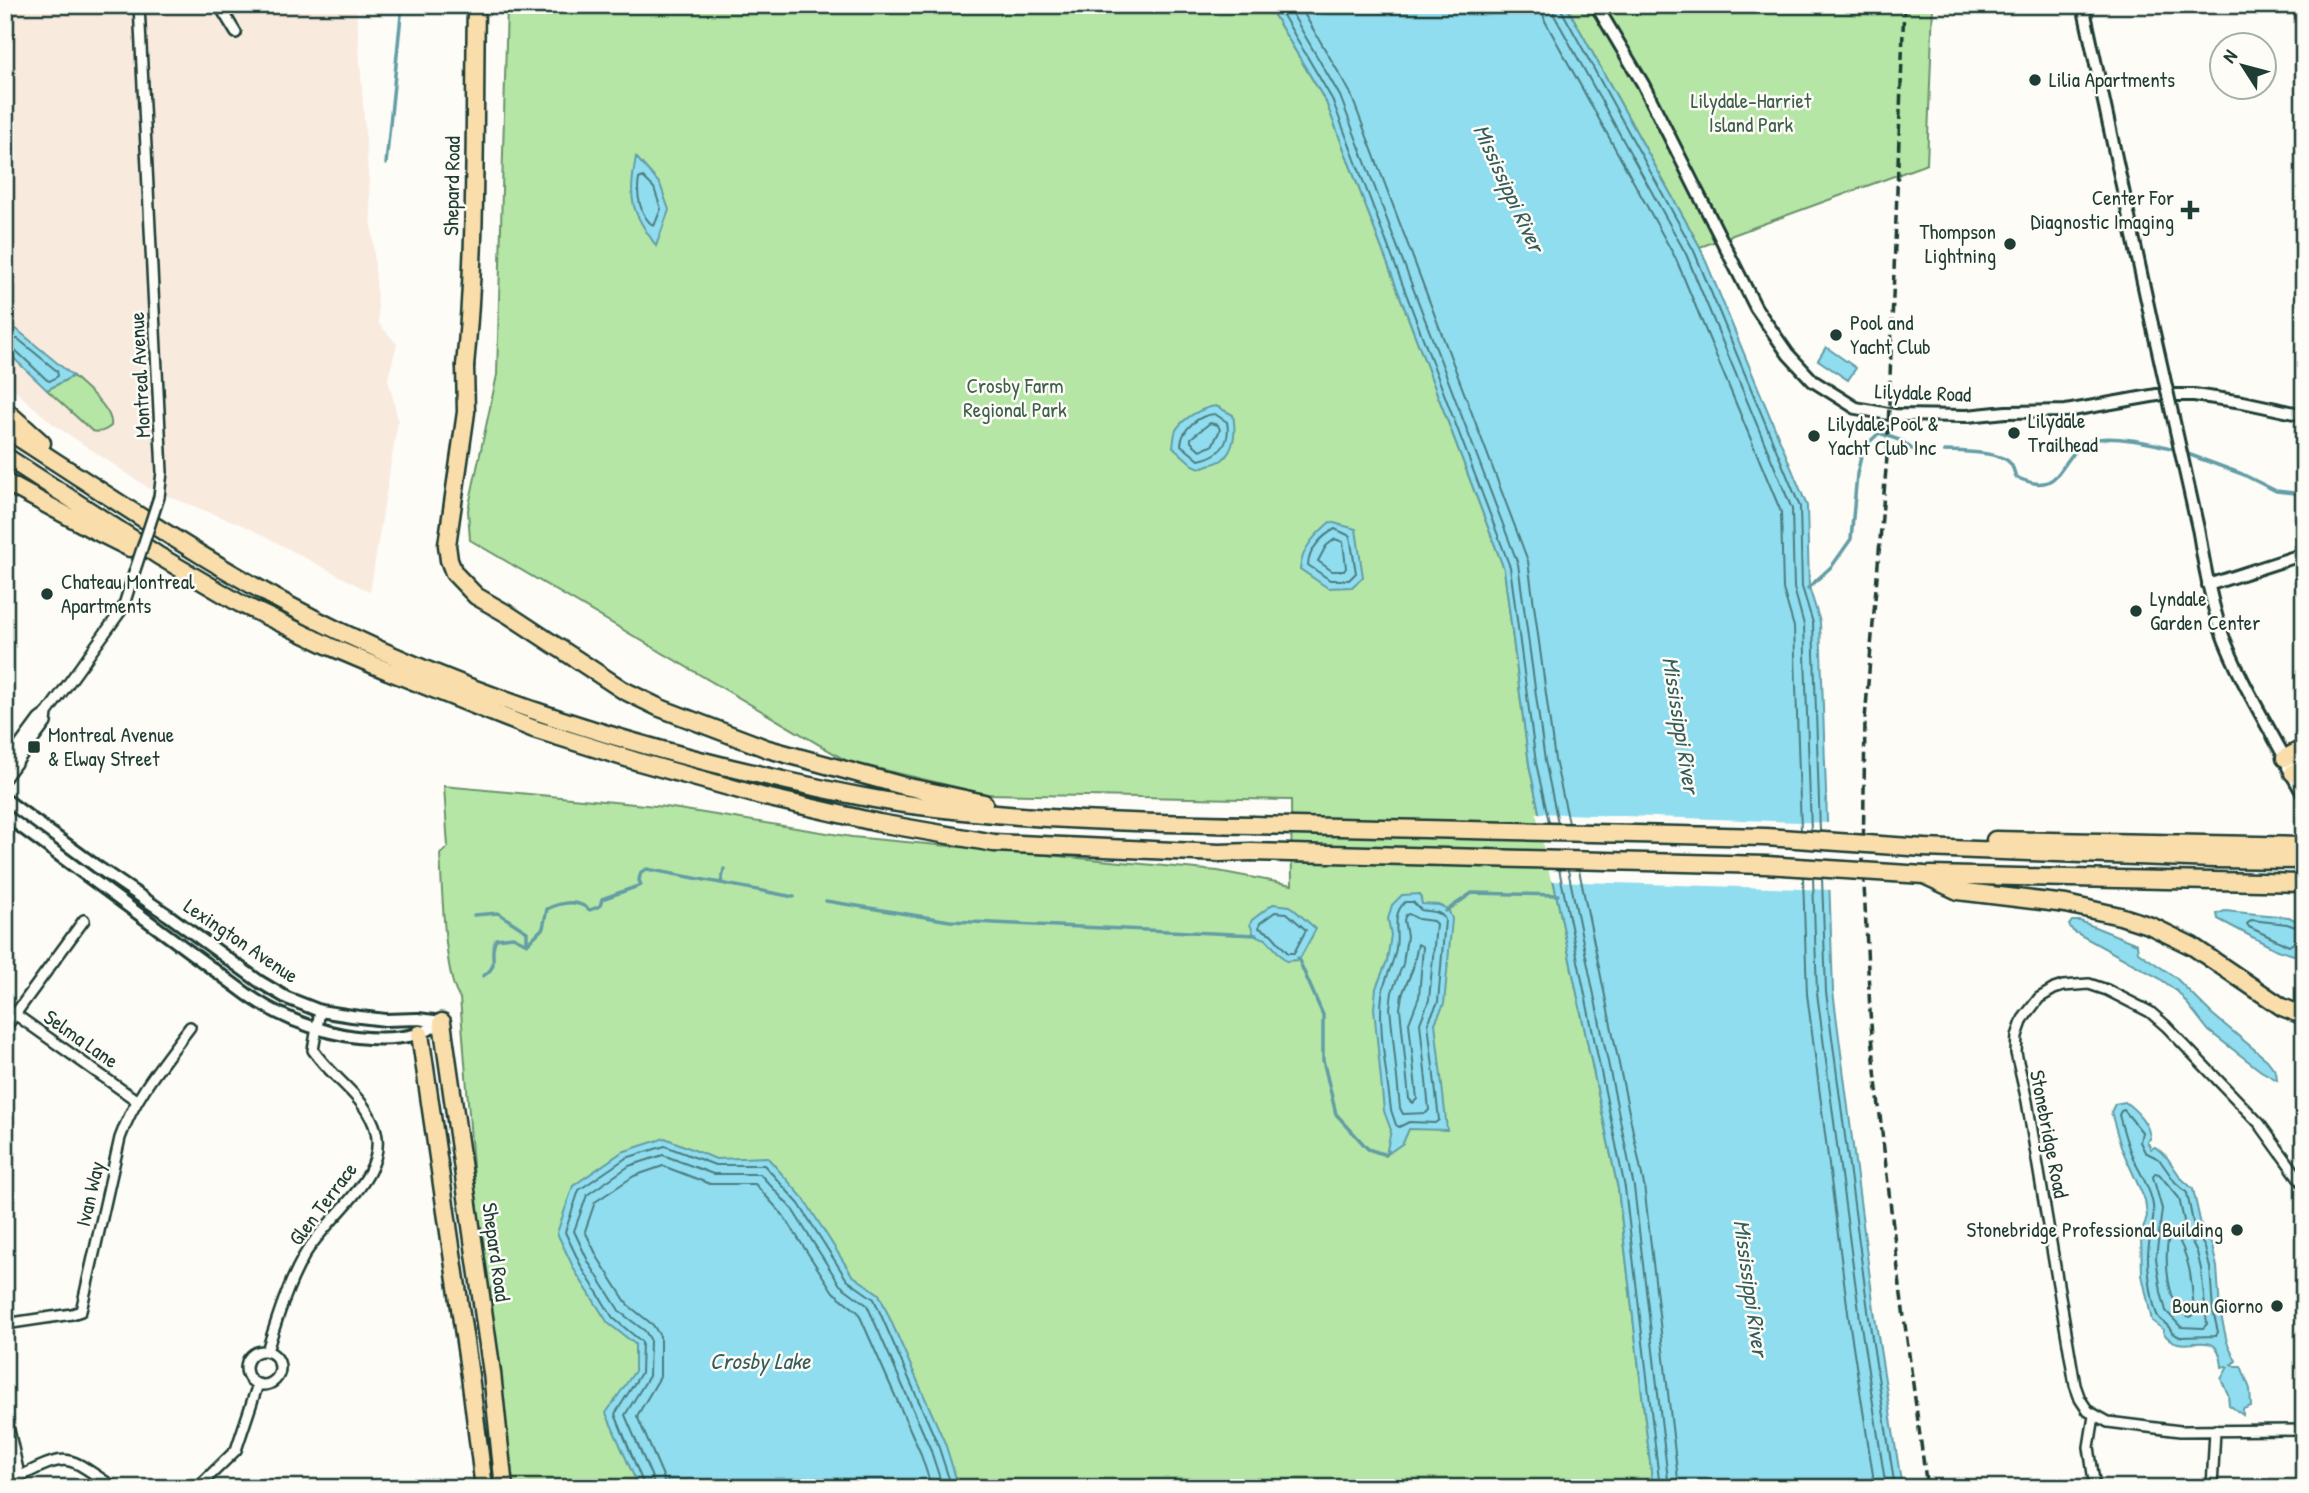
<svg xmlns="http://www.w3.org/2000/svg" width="2309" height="1493" font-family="'Patrick Hand',sans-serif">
  <rect width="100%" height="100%" fill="#fdfcf7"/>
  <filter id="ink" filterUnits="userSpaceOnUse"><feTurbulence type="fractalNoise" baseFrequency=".0143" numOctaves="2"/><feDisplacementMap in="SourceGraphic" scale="14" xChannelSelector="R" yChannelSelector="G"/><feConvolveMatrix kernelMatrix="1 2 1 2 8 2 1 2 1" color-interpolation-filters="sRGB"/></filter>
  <g filter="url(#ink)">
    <path fill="#f9eade" d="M5,5H356L379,324L397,344L388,378L398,420L370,592L247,527L150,489L53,424L5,382Z"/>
    <path fill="#b5e6a5" stroke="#6a926c" stroke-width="2" d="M507,5H1268L1326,102L1504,569L1529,764L1618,1189L1653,1488H507L480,1256L460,998C444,981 442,882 440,854L448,847L444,786L666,807L852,837L1218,871L1292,885L1291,800L985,794L847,761L470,540L468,510L497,375Z
      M1566,5H1933L1927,164L1700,247Z
      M73,376C85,388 114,409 111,426C105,431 100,433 92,431L47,390Z"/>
    <path fill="#90ddf0" stroke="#639da5" stroke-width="2" d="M1268,5H1566L1700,247L1807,506L1809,587L1820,622L1833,991L1875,1317L1902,1488H1653L1618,1189L1529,764L1504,569L1326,102Z
      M636,157L660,184L669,210L656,246C631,209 628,202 636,157Z
      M15,328L73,376L47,390L5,350V338Z
      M1826,347L1856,368L1848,380L1818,360Z
      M1216,406L1233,415C1236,430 1235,450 1222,460C1216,464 1206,465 1200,468L1193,465L1173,447C1174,442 1174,434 1176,430C1184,417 1202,408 1216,406Z
      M1330,522L1356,529L1363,577L1352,587L1328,588L1300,569C1302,548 1315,535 1330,522Z
      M1420,894L1422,904L1439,905L1448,909L1452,919L1444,1004L1435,1023L1447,1130L1409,1129L1403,1143L1386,1155L1391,1130L1384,1111L1374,1008L1376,988L1387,961L1391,935L1388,919L1392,905L1402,895Z
      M1273,904L1290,906L1316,929L1299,960L1286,961L1266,939L1254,935L1250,924L1252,920Z
      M2225,911L2289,917L2301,923C2305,935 2302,945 2294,955L2277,950L2218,919L2217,914Z
      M2072,921H2080L2137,944L2138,952L2175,977L2212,1014L2267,1060L2276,1072L2277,1080L2261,1071L2209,1031L2178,992L2159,978L2073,931L2069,925Z
      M2125,1102C2136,1110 2150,1124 2150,1139L2147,1141L2151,1149L2155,1147L2166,1156L2181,1178L2193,1189L2201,1225L2212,1246L2217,1267L2220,1311L2227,1342L2236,1361L2232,1364L2235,1366H2241L2250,1389L2251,1406L2243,1409V1415L2229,1405L2228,1394L2221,1379L2228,1367L2226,1366L2222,1367C2218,1319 2182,1362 2163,1332L2164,1330L2152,1321L2142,1275L2141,1236L2147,1216L2145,1200L2121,1147L2111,1112L2115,1104Z
      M665,1138L716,1159L767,1157L804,1199L852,1275L879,1294L945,1443L959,1488H639L606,1413L635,1371V1344L608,1323L575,1271L557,1233L573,1186L622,1152Z"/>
    <path fill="#fdfcf7" d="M1536,813L1830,823L1833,890L1551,881Z"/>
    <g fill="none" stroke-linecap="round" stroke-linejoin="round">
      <path stroke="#4c7d7f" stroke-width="2" d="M1277,5L1332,99L1510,567L1536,763L1549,822
        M1287,5L1340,96L1518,564L1545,761L1558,823
        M1299,5L1350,92L1528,561L1555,760L1569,823
        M1541,5L1545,21L1676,259L1781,512L1783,589L1794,627L1801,830
        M1552,5L1554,15L1686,254L1792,509L1794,588L1804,625L1811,831
        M1561,5L1562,11L1694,251L1800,507L1802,587L1813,623L1820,831
        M643,177L654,188L661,209L654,226C640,217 636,194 639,179Z
        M15,339H18L57,371L58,376L50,381L47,380L11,346V342Z
        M1215,414L1227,422C1231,444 1219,456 1199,460L1181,445C1182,428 1199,415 1215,414Z
        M1210,423L1218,425L1220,430L1212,446L1200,450L1191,442V438Z
        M1335,529L1350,536L1356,573L1349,580H1330L1308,565C1309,549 1322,536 1335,529Z
        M1335,539L1343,542L1346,568L1344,571H1332L1318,561L1326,546Z
        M1559,869L1625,1188L1660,1488
        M1568,870L1634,1187L1669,1488
        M1579,870L1644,1185L1679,1488
        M1803,877L1807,994L1849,1320L1875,1488
        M1813,878L1817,993L1860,1319L1886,1488
        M1822,878L1826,992L1869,1318L1895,1488
        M1405,902H1413L1421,910C1430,912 1441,910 1445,920L1438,1002L1428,1023L1439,1120L1435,1123L1409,1122L1399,1127L1396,1125L1391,1110C1387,1075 1378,1029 1382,995C1384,979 1394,964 1396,948C1399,931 1391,915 1405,902Z
        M1275,912L1287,913L1306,930L1294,953H1288L1271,934L1259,928L1260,923Z
        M1409,914L1418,919L1433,921L1436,924L1429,1000L1420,1023L1429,1110L1426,1113L1403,1114L1400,1108L1390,1008L1392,992L1403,964L1407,936L1404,920L1406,915Z
        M2304,930L2287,924L2251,920L2247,924L2249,927L2289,946L2298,940H2304
        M1418,944L1423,947L1419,997L1409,1023L1417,1099L1413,1103L1409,1099L1400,1008L1402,995L1413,968Z
        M2121,1111L2124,1110L2142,1132L2140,1142L2145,1152L2159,1159L2175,1182L2187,1193L2194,1227L2205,1248L2210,1268L2213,1311L2218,1332L2216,1336L2180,1337L2172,1333C2169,1324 2164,1324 2159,1318C2152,1309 2148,1270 2148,1259C2147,1239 2157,1220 2152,1200C2149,1188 2143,1177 2137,1166C2128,1151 2124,1132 2119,1115Z
        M2155,1173L2159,1174L2179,1198L2186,1230L2197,1252L2201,1269L2207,1324L2203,1328L2181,1327L2166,1311L2161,1292L2156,1258L2162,1209L2153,1177Z
        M2174,1232C2191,1257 2192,1284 2194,1313L2191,1317C2166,1311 2163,1253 2170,1233Z
        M645,1488L615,1414L641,1373L642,1342L613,1318L582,1268L565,1232L579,1190L626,1158L665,1146L715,1165H764L799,1204L847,1280L874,1299L938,1445L952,1488
        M654,1488L653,1480L625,1415L649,1376L650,1339L645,1331L620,1312L589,1263L574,1231L587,1195L629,1166L663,1155L713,1174H760L792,1209L840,1285L867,1305L930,1448L943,1488
        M665,1488L663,1476L637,1416L660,1377V1336L653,1325L628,1305L598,1258L585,1231L595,1202L634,1176L663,1166L710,1184H755L783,1215L833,1292L858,1312L920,1452L932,1488"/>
      <path stroke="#639da5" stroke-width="3.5" d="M386,164L402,5
        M1944,451C1957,451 2000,452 2009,462C2013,465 2014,472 2016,477C2065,500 2056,456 2090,441C2108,433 2158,444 2177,450
        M2185,453L2242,474L2276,491L2304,494
        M1808,588L1832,566L1851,539L1857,474L1863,448L1879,433L1902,441L1912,449L1917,450
        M721,883L724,869
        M826,901L950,921L1256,935
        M1446,911L1472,893L1558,895
        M474,915L498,913L527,932V944
        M1298,958L1323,1015V1060L1336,1114L1368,1149L1386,1155L1388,1151
        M483,976C502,964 487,955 496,939L513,937L527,944L543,928L547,909C561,902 577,899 590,910L600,906L602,899L641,885L639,880L641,872L647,869L794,897"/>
      <g stroke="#1f3d34" stroke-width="14">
        <path id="minor" d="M139,5L162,472L159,497
          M219,5L236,33
          M5,765L39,719L47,713L123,608L133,576
          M5,778L46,723L47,713
          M5,1007L136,1100
          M5,1028L84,920
          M2304,1185L2259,1123L2166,1026L2150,1012L2107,990L2089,984L2063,986L2054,989L2039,998L2023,1019L2017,1036L2016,1053L2027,1101L2075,1385L2080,1399L2088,1411L2108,1422L2180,1431L2304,1430
          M5,1324L72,1314L81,1311L120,1138C135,1096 163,1063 190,1027
          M267,1351C277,1319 287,1286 304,1256C326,1216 393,1176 374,1125C362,1094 331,1077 313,1050L320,1011
          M246 1368a17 17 0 1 1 34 0a17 17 0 1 1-34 0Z
          M5,1412L22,1488
          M2094,1416L2089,1447L2095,1488
          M19,1477C72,1450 67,1457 115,1488
          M197,1488L236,1450L258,1384
          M2212,1488L2215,1430"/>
      </g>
      <g stroke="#1f3d34" stroke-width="16">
        <path id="tertiary" d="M1596,5L1643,84L1756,308L1788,354L1813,381L1856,408L1894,415L1967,416L2006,412L2066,411L2157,395H2194L2243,402L2304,415
          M2083,5L2152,324
          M2199,533C2204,565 2210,597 2220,628C2236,673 2262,716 2285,758
          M2208,585L2304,554
          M6,800L96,866L168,915L260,982L287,998L320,1011L352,1016L385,1020L418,1019L442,1022
          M5,815L248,995C293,1027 363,1048 418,1034C426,1032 434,1026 442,1022"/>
      </g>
      <g stroke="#1f3d34" stroke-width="18">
        <path id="secondary" d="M2289,767L2304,794"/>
      </g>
      <g stroke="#1f3d34" stroke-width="21">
        <path id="trunk" d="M465,366C477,247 474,125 476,5
          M442,1022L492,1373L504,1488
          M420,1034L470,1376L484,1488"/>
      </g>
      <g stroke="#1f3d34" stroke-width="21">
        <path id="motorway" d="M465,366L466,412L447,545L449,560L454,573L476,596L509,615L623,690L660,708L768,749L904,786L984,803
          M5,410L42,443
          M5,429C114,499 220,573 337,630C476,697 624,744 774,778C819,788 866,799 912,805C1024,820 1139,823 1252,825
          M5,456L159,556L239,603L329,646L388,671L534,729L639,762L761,796L879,823L994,843L1219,853L1251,852
          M5,482L88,527L130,548
          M2285,758L2304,748
          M2293,773L2304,767
          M1995,840L2304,846
          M1924,848L2214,859L2304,860
          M1924,875L1958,891L2066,904L2120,916L2151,926L2192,946L2282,1007L2304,1016
          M1930,875L2304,883"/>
      </g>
      <use href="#minor" stroke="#fdfcf7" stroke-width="9"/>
      <use href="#tertiary" stroke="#fdfcf7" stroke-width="10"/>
      <use href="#secondary" stroke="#fdfcf7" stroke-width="12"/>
      <use href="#trunk" stroke="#f9deab" stroke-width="16"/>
      <use href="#motorway" stroke="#f9deab" stroke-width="16"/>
      <path stroke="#1f3d34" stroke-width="3.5" stroke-dasharray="10 5" stroke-linecap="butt" d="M1904,5L1887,457L1865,719L1863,863L1870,1012L1876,1081L1901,1295L1927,1488"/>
      <g stroke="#1f3d34" stroke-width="14" stroke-linecap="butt">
        <path id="minor-bridge" d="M133,576L159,497"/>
      </g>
      <g stroke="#1f3d34" stroke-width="16" stroke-linecap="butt">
        <path id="tertiary-bridge" d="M2152,324L2199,533"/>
      </g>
      <g stroke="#1f3d34" stroke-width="21" stroke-linecap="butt">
        <path id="motorway-bridge" d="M1252,825L1765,837L1924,848
          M1251,852L1766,865L1924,875"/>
      </g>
      <use href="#minor-bridge" stroke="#fdfcf7" stroke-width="9"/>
      <use href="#tertiary-bridge" stroke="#fdfcf7" stroke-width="10"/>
      <use href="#motorway-bridge" stroke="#f9deab" stroke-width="16"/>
    </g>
  </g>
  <g fill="#1f3d34" stroke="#fdfcf7" stroke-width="2.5">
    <circle cx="2035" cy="80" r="7"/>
    <path d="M2186.5 199.5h7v7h7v7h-7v7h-7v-7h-7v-7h7z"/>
    <circle cx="2010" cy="244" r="7"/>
    <circle cx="1836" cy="335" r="7"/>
    <circle cx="2014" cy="433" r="7"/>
    <circle cx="1814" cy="436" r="7"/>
    <circle cx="47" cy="594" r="7"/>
    <circle cx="2136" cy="611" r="7"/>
    <rect x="27" y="740" width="14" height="14" rx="3.5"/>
    <circle cx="2237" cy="1230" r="7"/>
    <circle cx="2277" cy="1306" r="7"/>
  </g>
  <g text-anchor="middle" stroke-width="5" stroke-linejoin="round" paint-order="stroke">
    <g font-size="21" fill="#1f3d34" stroke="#fdfcf7" text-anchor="start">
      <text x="2049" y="87">Lilia Apartments</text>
      <text x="2174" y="205" text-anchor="end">Center For<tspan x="2174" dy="24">Diagnostic Imaging</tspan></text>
      <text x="1996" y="239" text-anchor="end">Thompson<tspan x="1996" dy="24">Lightning</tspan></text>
      <text x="1850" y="330">Pool and<tspan x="1850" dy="24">Yacht Club</tspan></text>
      <text x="2028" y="428">Lilydale<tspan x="2028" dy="24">Trailhead</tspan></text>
      <text x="1828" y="431">Lilydale Pool &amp;<tspan x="1828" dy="24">Yacht Club Inc</tspan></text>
      <text x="61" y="589">Chateau Montreal<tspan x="61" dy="24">Apartments</tspan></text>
      <text x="2150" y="606">Lyndale<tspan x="2150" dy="24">Garden Center</tspan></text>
      <text x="48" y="742">Montreal Avenue<tspan x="48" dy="24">&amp; Elway Street</tspan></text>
      <text x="2223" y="1237" text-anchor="end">Stonebridge Professional Building</text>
      <text x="2263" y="1313" text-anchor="end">Boun Giorno</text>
    </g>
    <g font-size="21" fill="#3d5f4b" stroke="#fdfcf7">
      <text x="1751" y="108">Lilydale-Harriet<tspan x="1751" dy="24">Island Park</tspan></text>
      <text x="1015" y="393">Crosby Farm<tspan x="1015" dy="24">Regional Park</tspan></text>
    </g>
    <g font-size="21" fill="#1f3d34" stroke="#fdfcf7">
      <text transform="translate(452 186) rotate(-89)" y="7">Shepard Road</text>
      <text transform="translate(140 375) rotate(-93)" y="7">Montreal Avenue</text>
      <text transform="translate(1923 393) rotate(2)" y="7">Lilydale Road</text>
      <text transform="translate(241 941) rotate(34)" y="7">Lexington Avenue</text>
      <text transform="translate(81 1039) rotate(35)" y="7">Selma Lane</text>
      <text transform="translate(2049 1134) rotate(79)" y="7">Stonebridge Road</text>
      <text transform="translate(90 1194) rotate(-77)" y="7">Ivan Way</text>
      <text transform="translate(323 1204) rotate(-53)" y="7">Glen Terrace</text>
      <text transform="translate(496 1252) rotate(82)" y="7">Shepard Road</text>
    </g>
    <g font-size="23" font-style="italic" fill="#365d5a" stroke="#fdfcf7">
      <text transform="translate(1509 188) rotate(65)" y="8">Mississippi River</text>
      <text transform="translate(1681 725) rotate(81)" y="8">Mississippi River</text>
      <text transform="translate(1751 1288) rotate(82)" y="8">Mississippi River</text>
      <text x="760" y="1369">Crosby Lake</text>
    </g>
  </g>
  <rect width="2309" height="1493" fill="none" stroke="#fdfcf7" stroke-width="28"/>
  <rect x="14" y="14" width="2281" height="1465" fill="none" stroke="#1f3d34" stroke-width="2.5" filter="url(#ink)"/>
  <g transform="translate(2243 66) rotate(306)"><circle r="33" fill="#fdfcf7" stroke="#a4b0a9" stroke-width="2"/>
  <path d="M0-5L12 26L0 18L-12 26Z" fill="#1f3d34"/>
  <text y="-10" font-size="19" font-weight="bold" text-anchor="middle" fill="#1f3d34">N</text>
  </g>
</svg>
